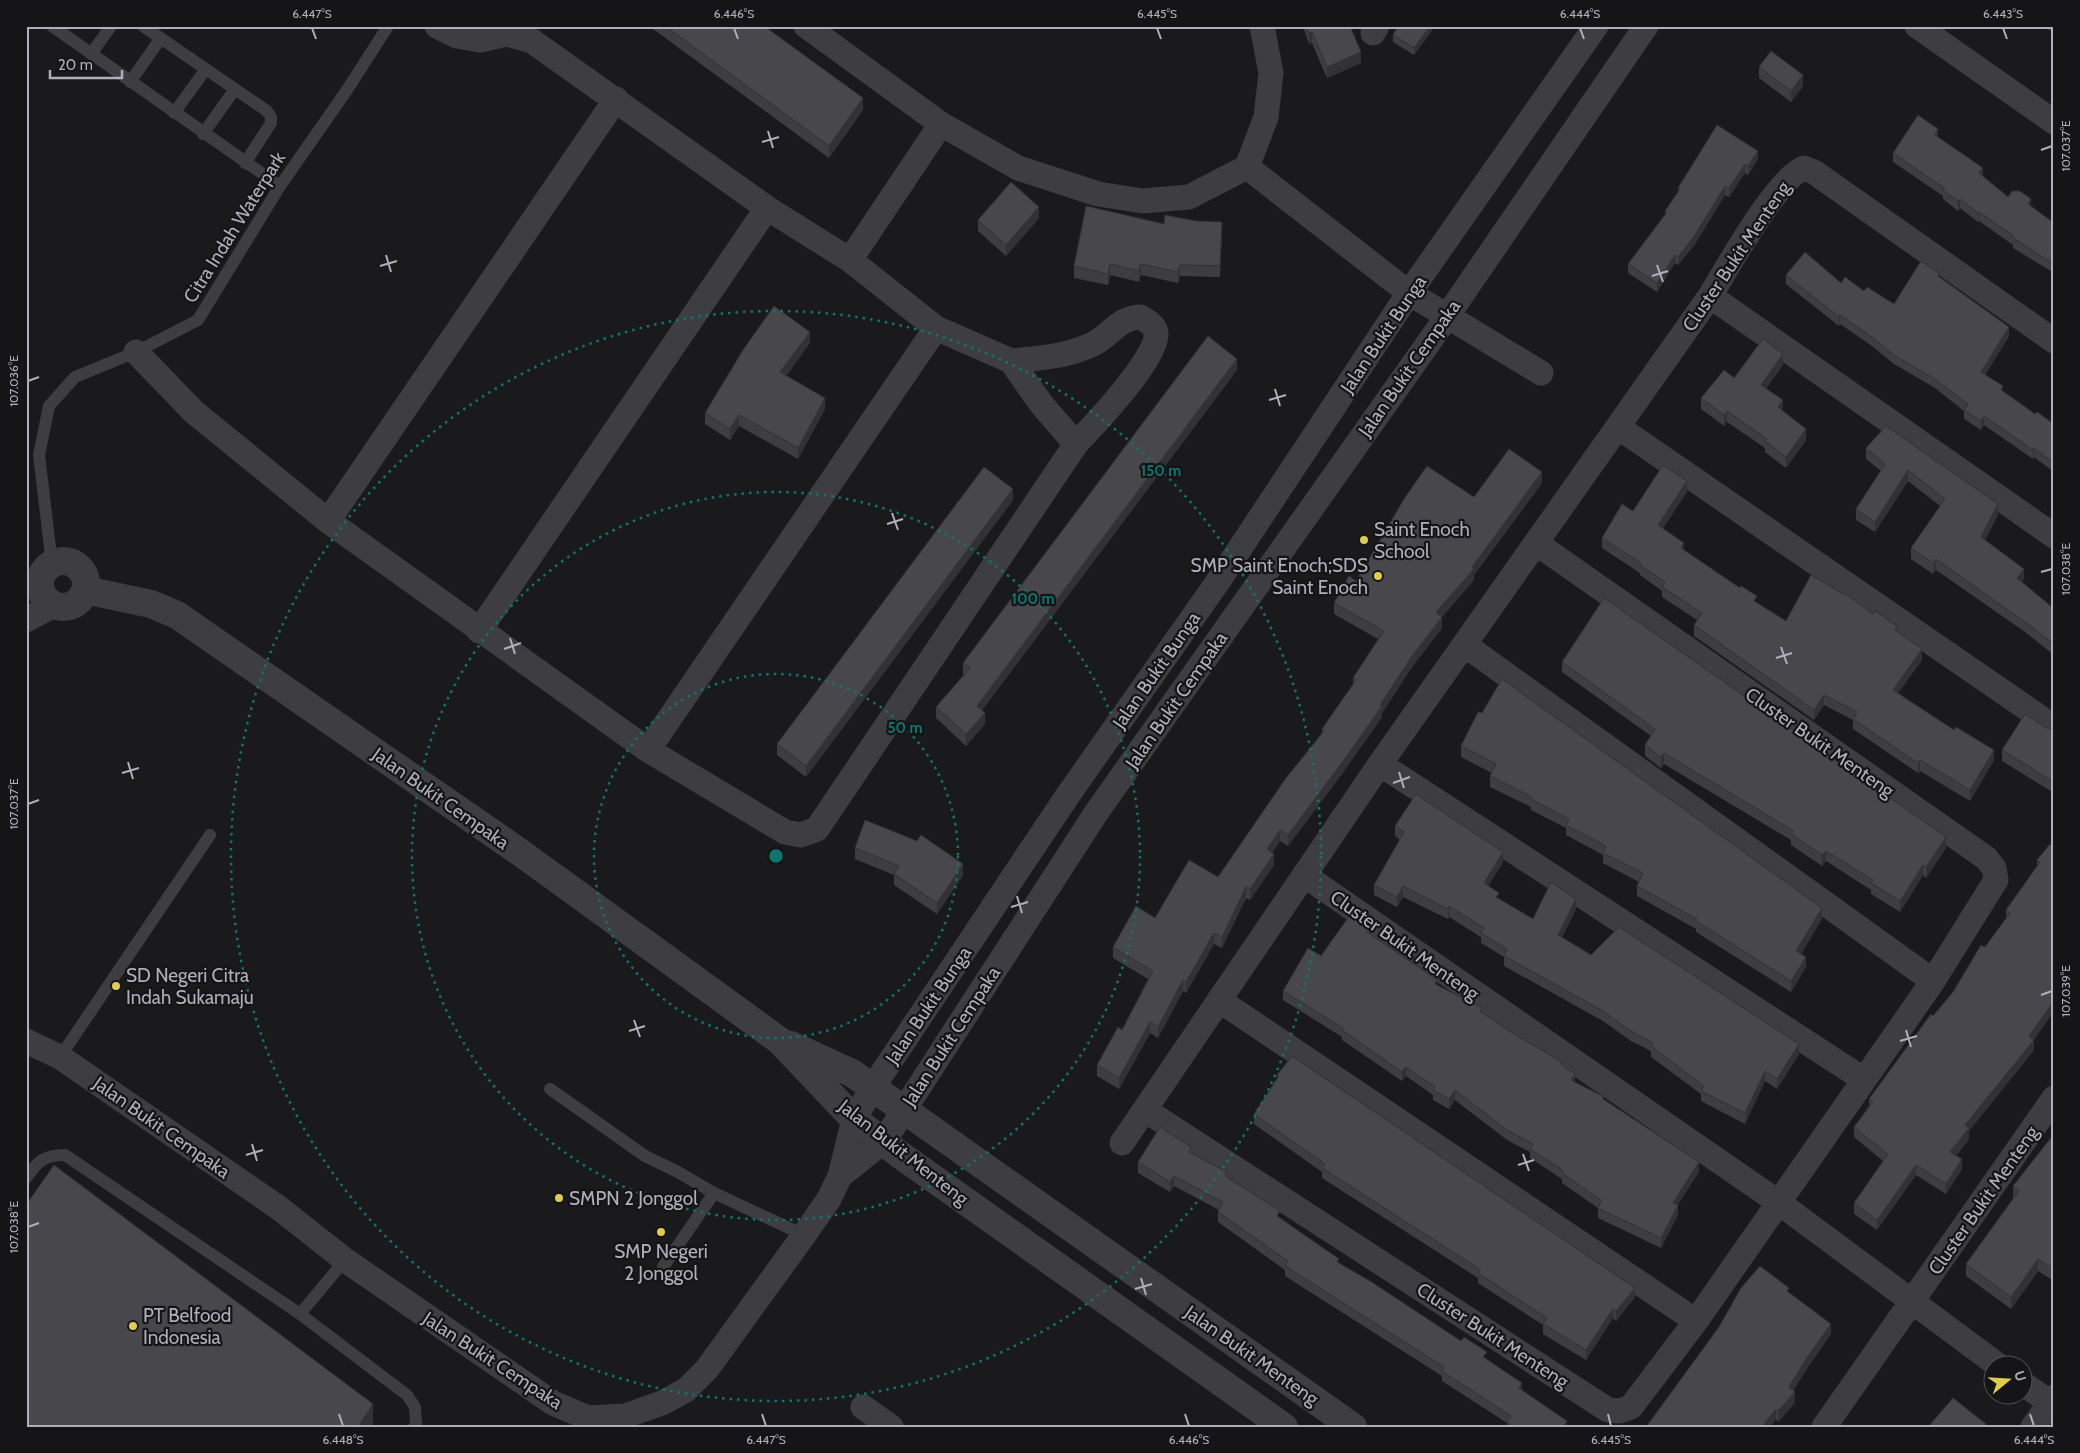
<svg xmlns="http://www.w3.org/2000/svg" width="2080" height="1453" font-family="Cabin,sans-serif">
  <rect width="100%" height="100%" fill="#1a1a1c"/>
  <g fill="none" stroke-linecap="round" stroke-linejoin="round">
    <path stroke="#3e3d42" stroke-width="12" d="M52,26L280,186
      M143,26L267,111L271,117V123L245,163
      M91,54L111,26
      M130,82L161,38
      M174,113L206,69
      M203,134L235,89
      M52,564L39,455L49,406L75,377L136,352L198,320L280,186L347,90L388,26
      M60,1057L210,835
      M550,1089L645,1156L678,1172L714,1193L804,1235
      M26,1178C38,1161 44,1155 65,1155L300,1314L345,1260
      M663,1267L714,1193
      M300,1314L407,1395L415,1407L416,1424L414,1427"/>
    <path stroke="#3e3d42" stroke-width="25" d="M806,26L941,124L1018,168L1098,194L1143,201L1189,197L1247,167L1266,117L1271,73L1262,26
      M1917,26L2054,122
      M1373,33L1377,26
      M1247,167L1409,293L1541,373
      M850,260L941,124
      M1710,296L2054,536
      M136,352L194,412L328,521L648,750L785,832L801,835L817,829L1076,444L1042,405L1011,361L936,328L850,260L767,208L532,41L507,34L480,40L457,36L437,26
      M1011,361C1040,358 1064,357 1091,345C1110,337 1117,318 1140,317C1146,320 1155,325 1156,333C1159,357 1094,425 1076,444
      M1618,427L2054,727
      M328,521L616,99
      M26,620L45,610L49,602
      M479,631L767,208
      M1465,645L1933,981
      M648,750L936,328
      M1380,764L1863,1079
      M1304,875L1778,1202L1999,1366
      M1219,1000L1696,1321
      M26,1041L60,1057L279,1208L345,1260L553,1403L588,1418L625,1416L662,1403L686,1390L707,1369L804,1235L829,1199L840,1176L884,1141L1096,813L1439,328L1646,26
      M1145,1110L1608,1410L1620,1411L1631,1407L1696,1321L1933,981L1996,880L1994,868L1986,858L1536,543
      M1122,1143L1380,764L1710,296C1727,268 1778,177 1804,168L1814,172L2054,341
      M840,1176L854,1119L873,1087L1068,795L1219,580L1409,293L1596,26
      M2022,1383L2054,1405
      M863,1407L891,1427
      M1824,1427L2054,1098
      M2033,1427L2054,1397"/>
    <path stroke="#3e3d42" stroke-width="28" d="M40 584a23 23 0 1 1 46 0a23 23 0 1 1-46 0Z
      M85,590L151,604L177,615L521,853L780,1041L854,1119L899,1154L1284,1427
      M791,1045L852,1073L1353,1427"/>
  </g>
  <path fill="#3e3d41" d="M649,26H764L863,110L829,158Z
    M1303,26H1350L1361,63L1327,78L1312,43L1309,44Z
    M1435,26L1414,55L1393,42V35Z
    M2043,26H2054V33Z
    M1759,67L1803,86L1791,102L1759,78Z
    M1938,137L1983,176L2008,197L2031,206L2054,223V273L2013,248V245L1979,221L1978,222L1960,208L1958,211L1943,199V196L1893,162V153Z
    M1758,159L1748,175L1745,173L1729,197L1725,195L1695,244L1678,265L1675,263L1657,292L1628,273V264L1665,215V211L1678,192V188Z
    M1039,218L1006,256L978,231V220Z
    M1164,224L1222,233L1220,277L1180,276L1178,283L1141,275L1139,282L1110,275L1108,285L1074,278V266Z
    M1786,275L1841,283L1894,304L1939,278L2009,336L1985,375L2003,391L2035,414L2054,424V472L2034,457L2033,459L1984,425L1981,430L1964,419V411L1935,388L1894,364L1872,346L1840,324L1839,326L1786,284Z
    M810,343L786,376L825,409L798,459L739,426L730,440L705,424V413Z
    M1783,365L1766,388L1783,411L1806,440L1786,468L1765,452V448L1727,422L1724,426L1701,409V398L1734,378Z
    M1237,370L982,710L985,724L966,746L936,718V707L964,675L963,674V663Z
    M1866,448L1998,515L1985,540L2024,579L2021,582L2052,607L2054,605V655L2025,632L1936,570L1933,574L1911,559V548L1940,506L1908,481L1875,532L1856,520V509L1881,471L1866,459Z
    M1542,483L1474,575V580L1442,617V628L1412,667L1382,713V717L1344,771L1288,846L1280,841L1272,853L1274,865L1250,900L1246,898L1222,948L1214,944L1186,993L1183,991L1158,1038L1150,1033L1119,1089L1097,1076V1065L1122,1030L1148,979L1113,958V947L1155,918L1218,877L1322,733V729L1353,684V678L1378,639L1334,614V603L1356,581L1474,497Z
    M1687,492L1663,528L1684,550L1757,603L1786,621L1873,614L1897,632L1922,660L1898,693L1994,760L1970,801L1920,771L1918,773L1853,729V720L1824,705L1814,720L1694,636V625L1697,620L1662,597V591L1640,575V573L1602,548V538L1633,511Z
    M1013,500L806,777L777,755V744Z
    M1562,662L1946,848L1926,878L1923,875L1900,912L1871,894V890L1826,861L1822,866L1791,845V840L1664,764L1661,768L1645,756V745L1651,736L1562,672Z
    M2046,728L2054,729V793L2002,761V750Z
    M1461,746L1822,919L1801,954L1806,967L1791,992L1696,932V929L1637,896V886L1639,882L1603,863V855L1566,835V828L1531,810V807L1490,787V776L1492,773L1461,757Z
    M1395,826L1503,862L1488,886L1499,899L1533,919L1576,909L1562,937L1591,955L1799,1054L1777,1089L1765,1081L1745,1124L1701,1101V1094L1651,1057V1051L1631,1041L1603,1021L1504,966V957L1481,943V937L1449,917L1448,919L1403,897L1397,907L1374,895V885L1400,840L1395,836Z
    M2054,847V1011L2034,1040V1050L1969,1131V1139L1956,1156L1962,1169L1946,1194L1916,1175L1877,1230L1854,1214V1203L1883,1161L1854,1137V1127L1869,1106V1099L1953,992L2006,919V910L2037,866V860Z
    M855,848L963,875L937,914L894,885V875L855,859Z
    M1370,934L1437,985L1482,1012L1506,1029L1562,1065L1575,1082L1604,1100L1699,1172L1677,1205L1678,1215L1661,1248L1598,1218V1208L1562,1183V1179L1530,1158V1152L1507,1140L1455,1100L1449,1109L1433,1100V1095L1406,1076L1402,1081L1342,1040V1037L1283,1000V991L1321,956Z
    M1277,1075L1635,1297L1616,1321L1613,1318L1586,1360L1543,1334V1325L1478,1283V1278L1322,1178V1172L1254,1124V1114L1277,1078Z
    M2054,1134V1281L2038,1271L2011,1309L1966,1276V1264L2013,1198V1186Z
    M1191,1153L1227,1177L1339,1263L1487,1359L1522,1391L1567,1427H1507V1423L1442,1381V1376L1285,1276V1270L1218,1222V1212L1219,1210L1174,1186L1170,1192L1138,1173V1162Z
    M1789,1293L1831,1334L1808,1367L1793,1391L1795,1403L1778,1422L1776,1419L1719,1327Z"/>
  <path fill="#323235" d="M1430,26H1435L1414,55V48Z
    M1312,32V43L1309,44V33Z
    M1361,52V63L1327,78V67Z
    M1803,75V86L1791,102V91Z
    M863,98V110L829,158V146Z
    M1938,129V139L1935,135Z
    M1758,151V159L1748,175V166Z
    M1745,164V173L1729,197V188Z
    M1983,168V178L1979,173Z
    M1725,186V195L1695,244L1678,265V257Z
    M1960,199V208L1958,211V201Z
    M2031,199V208L2028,204Z
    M1039,207V218L1006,256V245Z
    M1979,212V221L1978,222V213Z
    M1675,255V263L1657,292V283Z
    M1110,264V275L1108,285V274Z
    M1141,264V275L1139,282V271Z
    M1180,265V276L1178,283V272Z
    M1840,315V324L1839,326V317Z
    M2009,327V336L1981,381V372Z
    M810,332V343L780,384V372Z
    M1783,354V365L1761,396V385Z
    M1237,359V370L977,717V706Z
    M825,398V409L798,459V448Z
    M1783,400V411L1778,419V407Z
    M1727,411V422L1724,426V415Z
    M739,415V426L730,440V429Z
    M1984,416V425L1981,430V421Z
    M1806,429V440L1786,468V457Z
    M2034,448V457L2033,459V450Z
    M1908,470V481L1875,532V522Z
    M1542,472V483L1474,575V580L1436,623V612L1472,567Z
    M1687,481V492L1658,536V525Z
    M1013,489V500L806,777V766Z
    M1998,504V515L1981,548V537Z
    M1684,543V554L1681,548Z
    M1936,559V570L1933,574V563Z
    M2024,569V579L2017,589V578Z
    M1442,617V628L1412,667L1382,713V717L1344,771L1288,846V835L1380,705L1412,656Z
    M1922,649V660L1893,700V690Z
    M1824,695V705L1814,720V710Z
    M985,713V724L966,746V734Z
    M1994,750V760L1970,801V790Z
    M1664,753V764L1661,768V757Z
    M1920,760V771L1918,773V763Z
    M1280,830V841L1267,860V849Z
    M1946,837V848L1926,878V867Z
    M1826,851V861L1822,866V855Z
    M1503,852V862L1484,893V883Z
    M1274,854V865L1250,900V889Z
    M963,864V875L937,914V903Z
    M1923,865V875L1900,912V901Z
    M1403,886V897L1397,907V897Z
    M1246,887V898L1222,948V937Z
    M1576,899V909L1558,945V935Z
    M1449,906V917L1448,919V909Z
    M1822,908V919L1796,962V951Z
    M1214,933V944L1186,993V982Z
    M1806,957V967L1791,992V981Z
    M1183,980V991L1158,1038V1027Z
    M2054,1001V1011L2033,1041L2034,1040V1050L1969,1131V1139L1950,1163V1152L1965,1125Z
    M1150,1022V1033L1119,1089V1078Z
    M1799,1044V1054L1777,1089V1079Z
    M1406,1067V1076L1402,1081V1072Z
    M1765,1071V1081L1745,1124V1113Z
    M1575,1074V1083L1571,1080Z
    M1455,1090V1100L1449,1109V1099Z
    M1962,1159V1169L1946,1194V1184Z
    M1699,1162V1172L1673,1212V1203Z
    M1916,1165V1175L1877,1230V1220Z
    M1174,1176V1186L1170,1192V1182Z
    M1678,1205V1215L1661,1248V1238Z
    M2038,1259V1271L2011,1309V1297Z
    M1635,1288V1297L1616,1321V1311Z
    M1613,1309V1318L1586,1360V1350Z
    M1831,1324V1334L1808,1367L1789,1397V1387L1808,1356Z
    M1522,1383V1393L1519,1388Z
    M1795,1392V1403L1778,1422V1411Z
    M373,1404V1426L372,1427H358Z
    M1776,1409V1419L1770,1427H1762Z
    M1567,1421V1427H1563Z"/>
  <path fill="#48474c" stroke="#323235" d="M665,26H764L863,98L829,146Z
    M1306,26H1350L1361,52L1327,67L1312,32L1309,33Z
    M1398,26H1430L1414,48L1393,35Z
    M1771,51L1803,75L1791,91L1759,67Z
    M1918,115L1938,129L1935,135L1983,168L1979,173L2008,197L2012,191H2020L2031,199L2028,204L2054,223V264L2013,238L2014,236L1979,212L1978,213L1960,199L1958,201L1943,190L1944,188L1893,153Z
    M1717,125L1758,151L1748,166L1745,164L1729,188L1725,186L1695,235L1678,257L1675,255L1657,283L1628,264L1667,212L1665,211L1680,189L1678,188Z
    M1011,182L1039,207L1006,245L978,220Z
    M1086,206L1164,224L1165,215L1196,221L1222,222L1220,266L1180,265L1178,272L1141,264L1139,271L1110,264L1108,274L1074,266Z
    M1805,252L1841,283L1845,277L1864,291L1867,287L1894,304L1921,261L1939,273L1938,276L2009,327L1981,372L2003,386L2001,390L2035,414L2037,412L2054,424V463L2034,448L2033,450L1984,416L1981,421L1964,410L1968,404L1935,379L1894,355L1872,337L1840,315L1839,317L1786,275Z
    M774,306L810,332L780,372L825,398L798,448L739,415L730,429L705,413L743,350Z
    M1208,336L1237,359L977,706L985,713L966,734L936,707L970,668L963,663Z
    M1763,339L1783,354L1761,385L1783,400L1778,407L1806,429L1786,457L1765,441L1767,439L1727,411L1724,415L1701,398L1724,370L1734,378Z
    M1886,426L1998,504L1981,537L2024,569L2017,578L2052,607L2054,605V644L2025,622L1936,559L1933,563L1911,548L1945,499L1908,470L1875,522L1856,509L1885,464L1866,448Z
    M1509,449L1542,472L1472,567L1474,569L1436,612L1442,617L1412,656L1380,705L1382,706L1344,760L1288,835L1280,830L1267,849L1274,854L1250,889L1246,887L1222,937L1214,933L1186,982L1183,980L1158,1027L1150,1022L1119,1078L1097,1065L1118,1027L1122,1030L1153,971L1113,947L1136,906L1155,918L1189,860L1218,877L1286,778L1324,731L1322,729L1356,680L1353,678L1384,631L1334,603L1349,576L1356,581L1404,499L1427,466L1474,497Z
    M1663,465L1687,481L1658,525L1684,543L1681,548L1740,588L1741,586L1757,596L1754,601L1786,621L1811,575L1845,595L1846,594L1873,614L1875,611L1897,626L1895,630L1922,649L1893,690L1954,730L1956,727L1994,750L1970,790L1920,760L1918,763L1853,719L1857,712L1824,695L1814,710L1694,625L1702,613L1662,587L1665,582L1640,565L1641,563L1602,538L1622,504L1633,511Z
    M984,467L1013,489L806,766L777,744Z
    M1604,598L1946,837L1926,867L1923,865L1900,901L1871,883L1873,880L1826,851L1822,855L1791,834L1794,831L1664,753L1661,757L1645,745L1655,729L1562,662Z
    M1502,679L1822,908L1796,951L1806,957L1791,981L1696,921L1697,919L1637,886L1643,873L1603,853L1606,846L1566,825L1569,819L1531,799L1532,797L1490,776L1496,764L1461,746L1478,712L1482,713Z
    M2025,714L2046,728L2054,729V782L2002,750Z
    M1416,794L1503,852L1484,883L1499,893L1496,897L1533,919L1551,882L1576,899L1558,935L1591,955L1619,927L1799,1044L1777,1079L1765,1071L1745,1113L1701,1091L1704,1086L1651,1046L1653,1043L1631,1031L1603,1011L1504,956L1507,949L1481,933L1484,928L1449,906L1448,909L1403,886L1397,897L1374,885L1404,832L1395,826Z
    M865,820L917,841L921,835L963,864L937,903L894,874L899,866L855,848Z
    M2050,844L2054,847V1001L2029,1036L2034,1040L1965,1125L1969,1128L1950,1152L1962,1159L1946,1184L1916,1165L1877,1220L1854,1203L1888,1154L1854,1127L1873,1102L1869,1099L1931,1014L1933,1016L1953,992L1981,945L1985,947L2010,913L2006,910L2040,862L2037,860Z
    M1350,915L1370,928L1367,932L1437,980L1435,984L1482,1008L1480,1011L1506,1029L1562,1062L1561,1064L1575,1074L1571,1080L1604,1097L1603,1099L1699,1162L1673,1203L1678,1205L1661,1238L1598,1208L1601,1200L1562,1173L1564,1171L1530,1149L1533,1144L1507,1130L1455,1090L1449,1099L1433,1090L1435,1087L1406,1067L1402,1072L1342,1030L1343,1028L1283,991L1308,948L1321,956Z
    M1292,1056L1635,1288L1616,1311L1613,1309L1586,1350L1543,1324L1547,1318L1478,1273L1481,1270L1322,1168L1325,1164L1254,1114L1279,1076L1277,1075Z
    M1160,1127L1191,1147L1189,1152L1227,1172L1225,1176L1280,1211L1277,1216L1339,1259L1337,1262L1370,1281L1461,1341L1464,1337L1487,1352L1483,1357L1522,1383L1519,1388L1567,1421L1563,1427H1514L1507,1422L1511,1416L1442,1371L1444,1367L1285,1266L1288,1261L1218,1212L1223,1202L1174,1176L1170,1182L1138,1162Z
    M2054,1134V1269L2038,1259L2011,1297L1966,1264L2019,1191L2013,1186Z
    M54,1165L373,1404L358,1427H26V1205Z
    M1760,1266L1789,1288L1787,1291L1831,1324L1808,1356L1789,1387L1795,1392L1778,1411L1776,1409L1762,1427H1646L1719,1327L1741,1288Z
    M1953,1398L1986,1424L1984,1427H1928Z"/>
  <path fill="none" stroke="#aeafba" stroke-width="2" d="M312,28L316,39M734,28L738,39M1157,28L1161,39M1580,28L1584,39M2003,28L2007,39M768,131L773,148M762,142L779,137M2041,150L2052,146M386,255L391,272M1657,265L1663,282M380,266L397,261M1652,276L1668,271M28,381L39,377M1275,389L1280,406M1269,400L1286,395M892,513L898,530M887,524L903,519M2041,572L2052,569M510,638L515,654M1781,647L1787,664M504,649L521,643M1776,658L1792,653M128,762L133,779M1399,772L1404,788M122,773L139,768M1393,783L1410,777M28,804L39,800M1017,896L1022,913M1011,907L1028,902M2041,995L2052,991M634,1020L640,1037M1906,1030L1911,1047M629,1031L645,1026M1900,1041L1917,1036M252,1144L257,1161M1523,1154L1529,1171M246,1155L263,1150M1518,1165L1534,1160M28,1227L39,1223M1141,1278L1146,1295M1135,1289L1152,1284M339,1414L343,1426M762,1414L766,1426M1185,1414L1189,1426M1608,1414L1611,1426M2030,1414L2034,1426"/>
  <g fill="none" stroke="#0f766e" stroke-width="2.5" stroke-dasharray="2.5 5">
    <circle cx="776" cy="856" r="182"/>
    <circle cx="776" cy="856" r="364"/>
    <circle cx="776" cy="856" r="545"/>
  </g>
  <g fill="#dfcc4f" stroke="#151517" stroke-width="2">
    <circle cx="1364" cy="540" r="5"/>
    <circle cx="1378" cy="576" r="5"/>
    <circle cx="116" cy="986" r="5"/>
    <circle cx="559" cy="1198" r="5"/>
    <circle cx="661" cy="1232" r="5"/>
    <circle cx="133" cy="1326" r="5"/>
  </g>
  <g text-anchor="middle" stroke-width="4.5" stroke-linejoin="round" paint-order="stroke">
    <g font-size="19" fill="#aeafba" stroke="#151517">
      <text transform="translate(234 227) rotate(-58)" y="7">Citra Indah Waterpark</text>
      <text transform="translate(1736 256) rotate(-56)" y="7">Cluster Bukit Menteng</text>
      <text transform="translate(1383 334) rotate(-56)" y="7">Jalan Bukit Bunga</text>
      <text transform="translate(1409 368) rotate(-55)" y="7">Jalan Bukit Cempaka</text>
      <text transform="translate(1156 670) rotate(-55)" y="7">Jalan Bukit Bunga</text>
      <text transform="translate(1176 700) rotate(-55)" y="7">Jalan Bukit Cempaka</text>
      <text transform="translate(1820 742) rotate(35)" y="7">Cluster Bukit Menteng</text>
      <text transform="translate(441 798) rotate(35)" y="7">Jalan Bukit Cempaka</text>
      <text transform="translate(1405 945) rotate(35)" y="7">Cluster Bukit Menteng</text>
      <text transform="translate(928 1005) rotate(-56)" y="7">Jalan Bukit Bunga</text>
      <text transform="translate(951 1036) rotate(-57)" y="7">Jalan Bukit Cempaka</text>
      <text transform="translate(162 1127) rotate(35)" y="7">Jalan Bukit Cempaka</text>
      <text transform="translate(904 1152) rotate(38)" y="7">Jalan Bukit Menteng</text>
      <text transform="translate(1983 1200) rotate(-55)" y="7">Cluster Bukit Menteng</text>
      <text transform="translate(1493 1335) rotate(33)" y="7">Cluster Bukit Menteng</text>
      <text transform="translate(1252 1355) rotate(35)" y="7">Jalan Bukit Menteng</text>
      <text transform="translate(493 1360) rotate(33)" y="7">Jalan Bukit Cempaka</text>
    </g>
    <g font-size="19" fill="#aeafba" stroke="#151517" text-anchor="start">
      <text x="1374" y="536">Saint Enoch<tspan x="1374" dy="22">School</tspan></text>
      <text x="1368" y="572" text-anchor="end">SMP Saint Enoch;SDS<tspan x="1368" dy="22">Saint Enoch</tspan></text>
      <text x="126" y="982">SD Negeri Citra<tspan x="126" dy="22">Indah Sukamaju</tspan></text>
      <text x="569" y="1205">SMPN 2 Jonggol</text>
      <text x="661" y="1258" text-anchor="middle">SMP Negeri<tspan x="661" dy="22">2 Jonggol</tspan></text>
      <text x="143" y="1322">PT Belfood<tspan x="143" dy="22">Indonesia</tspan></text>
    </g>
  </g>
  <circle cx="776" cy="856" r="8" fill="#0f766e" stroke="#151517" stroke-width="2.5"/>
  <g font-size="15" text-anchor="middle" font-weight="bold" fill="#0f766e" stroke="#151517" stroke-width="4.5" stroke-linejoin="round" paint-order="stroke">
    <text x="1161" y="476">150 m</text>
    <text x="1033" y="604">100 m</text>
    <text x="905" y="733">50 m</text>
  </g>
  <rect width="2080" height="1453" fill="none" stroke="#151517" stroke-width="55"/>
  <g transform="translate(2008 1380) rotate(72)"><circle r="24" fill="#151517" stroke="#525358"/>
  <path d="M0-4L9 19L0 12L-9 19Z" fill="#dfcc4f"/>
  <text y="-8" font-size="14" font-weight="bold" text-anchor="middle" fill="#aeafba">U</text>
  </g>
  <path d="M50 70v8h72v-8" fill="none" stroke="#aeafba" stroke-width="2.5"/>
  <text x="58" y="70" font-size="15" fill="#aeafba" stroke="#151517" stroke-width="4" paint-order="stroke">20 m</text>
  <rect x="28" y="28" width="2024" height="1398" fill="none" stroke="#aeafba" stroke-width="2"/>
  <g font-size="12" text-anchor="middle" fill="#aeafba">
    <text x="312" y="18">6.447°S</text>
    <text x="734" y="18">6.446°S</text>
    <text x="1157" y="18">6.445°S</text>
    <text x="1580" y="18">6.444°S</text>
    <text x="2003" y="18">6.443°S</text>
    <text transform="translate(2066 146) rotate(-90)" y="4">107.037°E</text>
    <text transform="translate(14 381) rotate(-90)" y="4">107.036°E</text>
    <text transform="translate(2066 569) rotate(-90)" y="4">107.038°E</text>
    <text transform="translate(14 804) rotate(-90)" y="4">107.037°E</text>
    <text transform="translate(2066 991) rotate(-90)" y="4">107.039°E</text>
    <text transform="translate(14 1227) rotate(-90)" y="4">107.038°E</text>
    <text x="343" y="1444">6.448°S</text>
    <text x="766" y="1444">6.447°S</text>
    <text x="1189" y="1444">6.446°S</text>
    <text x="1611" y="1444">6.445°S</text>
    <text x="2034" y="1444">6.444°S</text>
  </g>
</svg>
